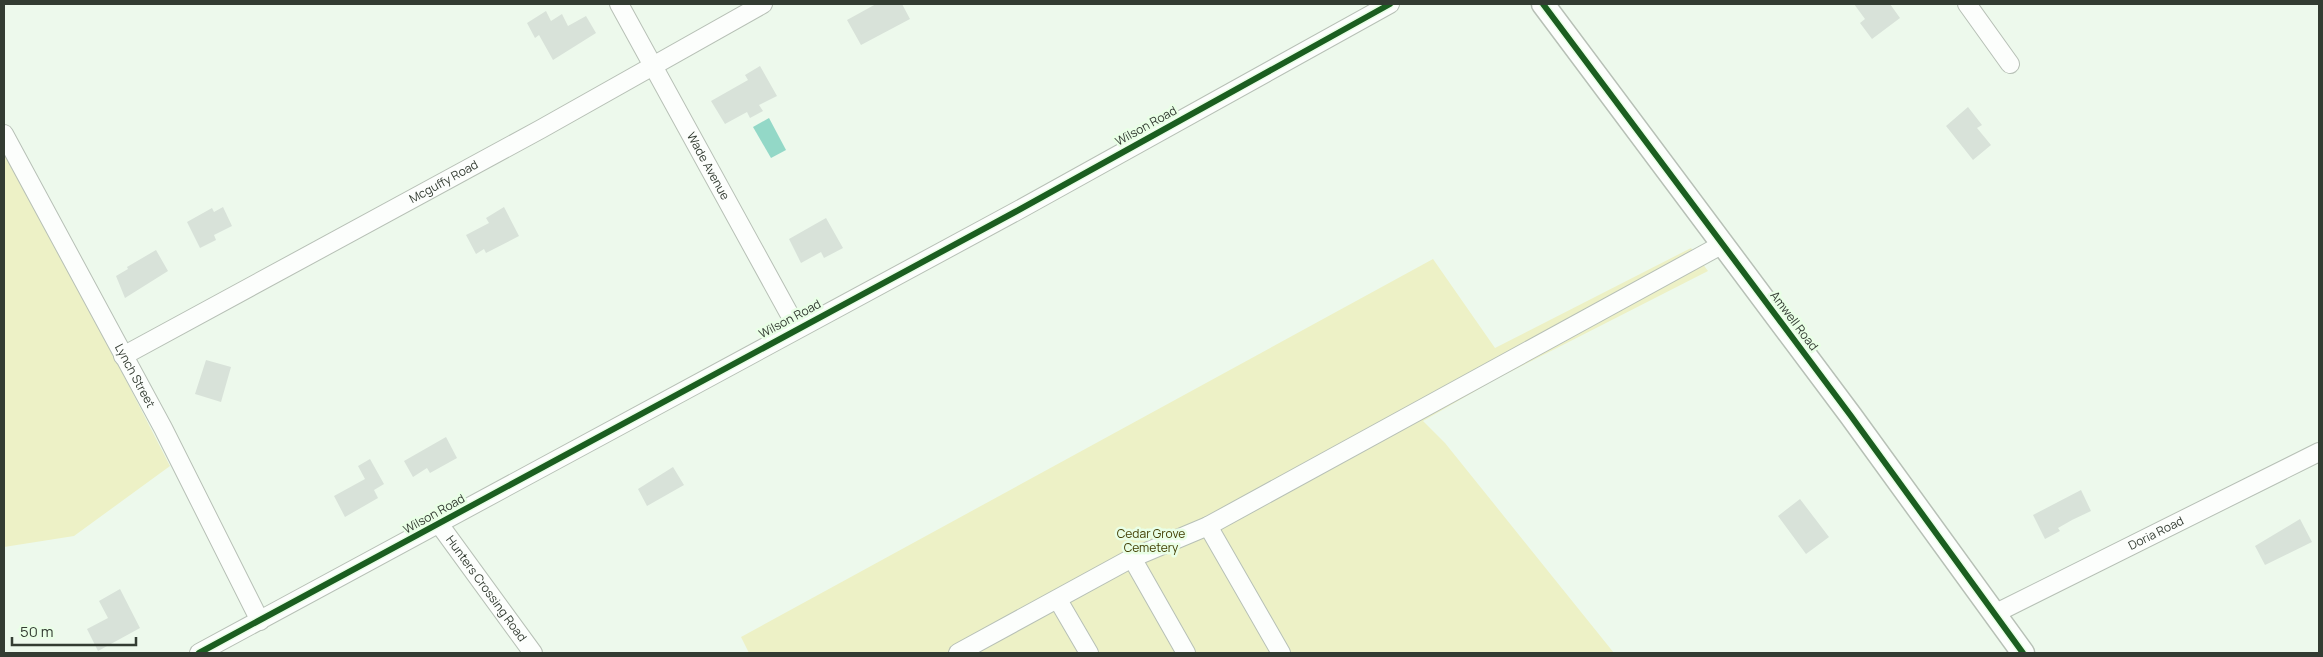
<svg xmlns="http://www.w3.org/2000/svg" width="2323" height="657" font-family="Manrope,sans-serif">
  <rect width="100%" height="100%" fill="#edf9ec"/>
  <path fill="#edf1c6" d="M4,142L170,466L74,536L4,547Z
    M1691,248L1708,271L1498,378L1423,421L1445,443L1614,653H749L741,637L1433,259L1495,348Z"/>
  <path fill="#93d8c7" d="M769,118L786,150L771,158L753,127Z"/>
  <path fill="#d8e2d9" d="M876,4H902L910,19L861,45L847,20Z
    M1854,4H1890L1900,18L1872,39L1860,23L1865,19Z
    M546,11L551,21L562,14L568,26L586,16L596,33L553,60L539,35L535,38L527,23Z
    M760,66L777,96L759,105L763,111L750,118L747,112L725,124L711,101L748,80L745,75Z
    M1968,107L1982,125L1977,128L1991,145L1973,160L1946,126Z
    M223,207L232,226L214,235L216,240L200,248L187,222L212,208L214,212Z
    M504,207L519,236L486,253L484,249L476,254L466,235L489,223L486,218Z
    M826,218L843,248L824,258L821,252L801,263L789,239Z
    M156,250L168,271L125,298L116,276L128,269L127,267Z
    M206,360L231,367L221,402L195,394Z
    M446,437L457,458L430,473L427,468L413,477L404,461Z
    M370,459L384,484L374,490L378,498L345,517L334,496L365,479L358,466Z
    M673,467L684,485L647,506L638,489Z
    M2081,490L2091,511L2072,520L2058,528L2060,531L2045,539L2033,515Z
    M1800,499L1829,537L1806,554L1778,516Z
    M2300,519L2312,542L2265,565L2255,546Z
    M120,589L140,628L98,651L87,629L108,618L99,601Z"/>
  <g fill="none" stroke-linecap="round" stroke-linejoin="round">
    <g stroke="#b7c0b6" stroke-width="20">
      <g id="minor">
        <path id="s1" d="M619,4L797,328"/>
        <path d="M1967,4L2010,64"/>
        <path id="s2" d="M4,134L163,428L260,621"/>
        <path id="s3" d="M123,356L541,129L763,4"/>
        <path id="s4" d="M439,524L533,653"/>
        <path d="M1208,526L1281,653"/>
        <path d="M1132,558L1186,653"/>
        <path d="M1058,600L1089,653"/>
        <path id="s5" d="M1994,614L2319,452"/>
        <path d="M199,653L1015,212L1390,4"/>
        <path d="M958,653L1132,558L1208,526L1723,244"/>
      </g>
    </g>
    <g stroke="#b7c0b6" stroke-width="25">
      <path id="major" d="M1543,4L1851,416L2023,653"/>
    </g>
    <use href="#minor" stroke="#fcfefc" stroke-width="18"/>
    <use href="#major" stroke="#fcfefc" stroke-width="22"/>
    <g stroke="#e9ffe6" stroke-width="9">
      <path id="cycleway" d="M1543,4L1851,416L2023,653
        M199,653L1015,212L1390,4"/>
    </g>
    <use href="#cycleway" stroke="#1b5e20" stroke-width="6"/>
  </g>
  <g text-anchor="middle" stroke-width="5" stroke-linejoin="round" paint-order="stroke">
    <g font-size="12" fill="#333c32" stroke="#e9ffe6">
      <text transform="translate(1146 126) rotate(-29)" y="4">Wilson Road</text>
      <text dy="4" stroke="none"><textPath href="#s1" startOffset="185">Wade Avenue</textPath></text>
      <text dy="4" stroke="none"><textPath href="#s3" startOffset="365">Mcguffy Road</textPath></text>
      <text transform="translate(790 319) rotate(-28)" y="4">Wilson Road</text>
      <text transform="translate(1794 321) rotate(53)" y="4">Amwell Road</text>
      <text dy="4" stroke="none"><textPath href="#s2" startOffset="275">Lynch Street</textPath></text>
      <text transform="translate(434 514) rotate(-29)" y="4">Wilson Road</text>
      <text dy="4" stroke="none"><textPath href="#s5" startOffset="181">Doria Road</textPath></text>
      <text dy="4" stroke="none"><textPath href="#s4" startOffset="80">Hunters Crossing Road</textPath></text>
    </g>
    <g font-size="12" fill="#403d01" stroke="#e9ffe6">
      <text x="1151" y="538">Cedar Grove<tspan x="1151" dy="14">Cemetery</tspan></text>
    </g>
  </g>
  <rect width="2323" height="657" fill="none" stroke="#333c32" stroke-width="10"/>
  <path d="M12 637v8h124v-8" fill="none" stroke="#333c32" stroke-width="2.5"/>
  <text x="20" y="637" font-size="15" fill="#333c32" stroke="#e9ffe6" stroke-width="4" paint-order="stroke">50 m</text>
</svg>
